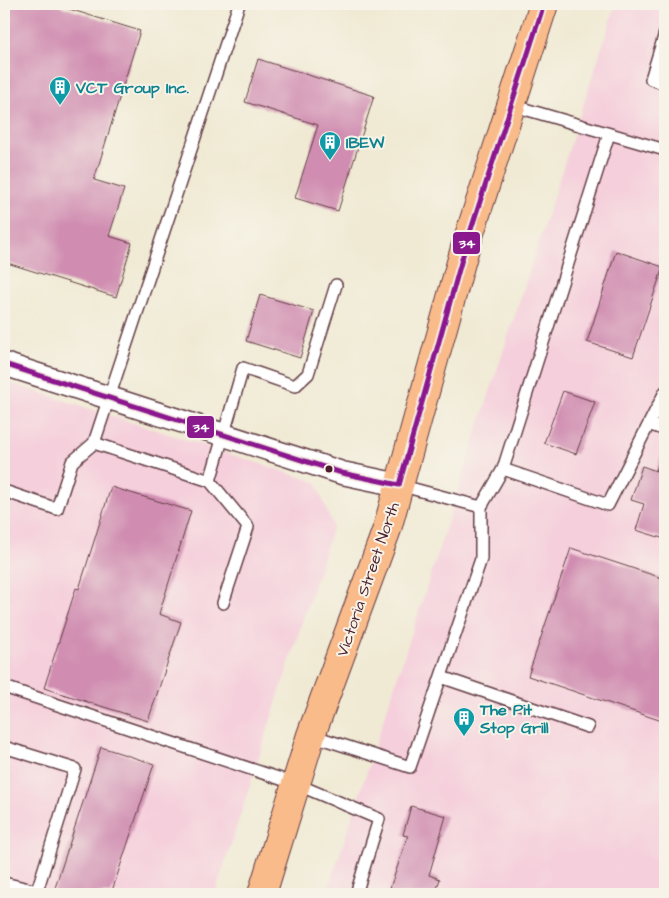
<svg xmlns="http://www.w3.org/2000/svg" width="669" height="898" font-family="'Architects Daughter',sans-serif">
  <rect width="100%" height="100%" fill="#f7f3e8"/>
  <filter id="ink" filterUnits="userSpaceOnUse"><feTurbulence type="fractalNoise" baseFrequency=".02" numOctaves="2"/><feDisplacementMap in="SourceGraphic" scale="10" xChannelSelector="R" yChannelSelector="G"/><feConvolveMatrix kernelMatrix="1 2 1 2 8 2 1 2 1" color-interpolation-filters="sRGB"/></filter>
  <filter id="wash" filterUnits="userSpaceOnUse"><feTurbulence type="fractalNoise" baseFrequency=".0096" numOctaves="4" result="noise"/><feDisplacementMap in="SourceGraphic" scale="20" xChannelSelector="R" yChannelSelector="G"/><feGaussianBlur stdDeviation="1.12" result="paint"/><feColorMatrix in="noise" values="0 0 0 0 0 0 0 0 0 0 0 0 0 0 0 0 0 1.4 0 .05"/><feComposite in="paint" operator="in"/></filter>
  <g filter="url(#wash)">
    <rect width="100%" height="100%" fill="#f0ead4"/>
    <path fill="#f5cfdc" d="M616,4H665V894H327Z
      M4,381L316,482L333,526L215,894H4Z"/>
    <g id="blocks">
      <path fill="#d08db1" d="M4,4H53L140,31L94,180L124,189L109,236L132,243L116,297L4,262Z
        M258,59L374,96L338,211L295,198L318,125L245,102Z
        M616,251L663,267L633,357L587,342Z
        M260,295L314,311L300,358L246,341Z
        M563,391L595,402L576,454L544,443Z
        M662,453L665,454V539L636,530L644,504L631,500L642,466L656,471Z
        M111,487L191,511L159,614L181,622L148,721L44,688L76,588L79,589Z
        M571,548L665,579V722L528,676Z
        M101,747L154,764L111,894H53Z
        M411,806L446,816L429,875L440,879L435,894H388L408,836L403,835Z"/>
    </g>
  </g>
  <g filter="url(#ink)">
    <use href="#blocks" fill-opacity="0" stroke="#633d44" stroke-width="1"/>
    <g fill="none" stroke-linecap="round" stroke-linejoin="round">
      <g stroke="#633d44" stroke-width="14">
        <path id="service" d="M239,4L94,443L210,481L243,368L295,386L308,374L336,285
          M665,33L651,79L665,84
          M511,105L665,150
          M649,424L665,430
          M503,469L608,505L665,392
          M210,481L248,527L223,603
          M399,485L481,507
          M4,491L57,509L72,462L94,443
          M441,677L588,727
          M4,687L296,784L379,819L356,894
          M311,735L410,767L481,559V507L503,469L609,134
          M4,747L75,769L37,891L4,883"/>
      </g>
      <g stroke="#633d44" stroke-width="25">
        <path id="minor" d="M4,364L342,473L399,485"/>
      </g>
      <g stroke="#633d44" stroke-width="30">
        <path id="primary" d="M262,894L311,735L387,529L465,248L544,4"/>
      </g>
      <use href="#service" stroke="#fff" stroke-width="11"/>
      <use href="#minor" stroke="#fff" stroke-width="22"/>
      <use href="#primary" stroke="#fabb8b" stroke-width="28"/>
      <g stroke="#f7f3e8" stroke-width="9">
        <path id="bus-1" d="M4,364L342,473L399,485
          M399,485L465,248L544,4"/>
      </g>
      <use href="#bus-1" stroke="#8b198e" stroke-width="5"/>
    </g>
  </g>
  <defs>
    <g id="building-pin" transform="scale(1.125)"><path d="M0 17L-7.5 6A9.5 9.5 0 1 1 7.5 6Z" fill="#0f9aa8" stroke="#f7f3e8"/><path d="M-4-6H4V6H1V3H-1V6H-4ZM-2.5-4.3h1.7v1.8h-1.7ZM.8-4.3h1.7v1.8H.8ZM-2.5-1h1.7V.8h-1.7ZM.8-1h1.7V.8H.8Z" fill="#fff"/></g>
  </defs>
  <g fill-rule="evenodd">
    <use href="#building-pin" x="60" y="87"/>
    <use href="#building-pin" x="330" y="142"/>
    <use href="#building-pin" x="464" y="718"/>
  </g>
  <circle fill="#4a1f2b" stroke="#f7f3e8" stroke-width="2" cx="329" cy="469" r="4.5"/>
  <g text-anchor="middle" stroke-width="4" stroke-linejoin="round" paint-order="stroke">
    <g font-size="16" font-weight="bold" fill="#0d838f" stroke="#f7f3e8" text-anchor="start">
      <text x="76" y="93">VCT Group Inc.</text>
      <text x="346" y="148">IBEW</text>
      <text x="480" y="715">The Pit<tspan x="480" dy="18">Stop Grill</tspan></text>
    </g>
    <g font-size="16" fill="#4a1f2b" stroke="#f7f3e8">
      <text transform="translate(367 579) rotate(-71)" y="6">Victoria Street North</text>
    </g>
  </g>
  <g stroke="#f7f3e8" stroke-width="2">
    <rect x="452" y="231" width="29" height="24" rx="5" fill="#8b198e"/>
    <rect x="186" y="415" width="29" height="24" rx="5" fill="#8b198e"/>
  </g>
  <g font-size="14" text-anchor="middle" font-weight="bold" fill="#fff">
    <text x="467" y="248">34</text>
    <text x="201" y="432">34</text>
  </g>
  <rect width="669" height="898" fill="none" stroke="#f7f3e8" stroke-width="20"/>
</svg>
